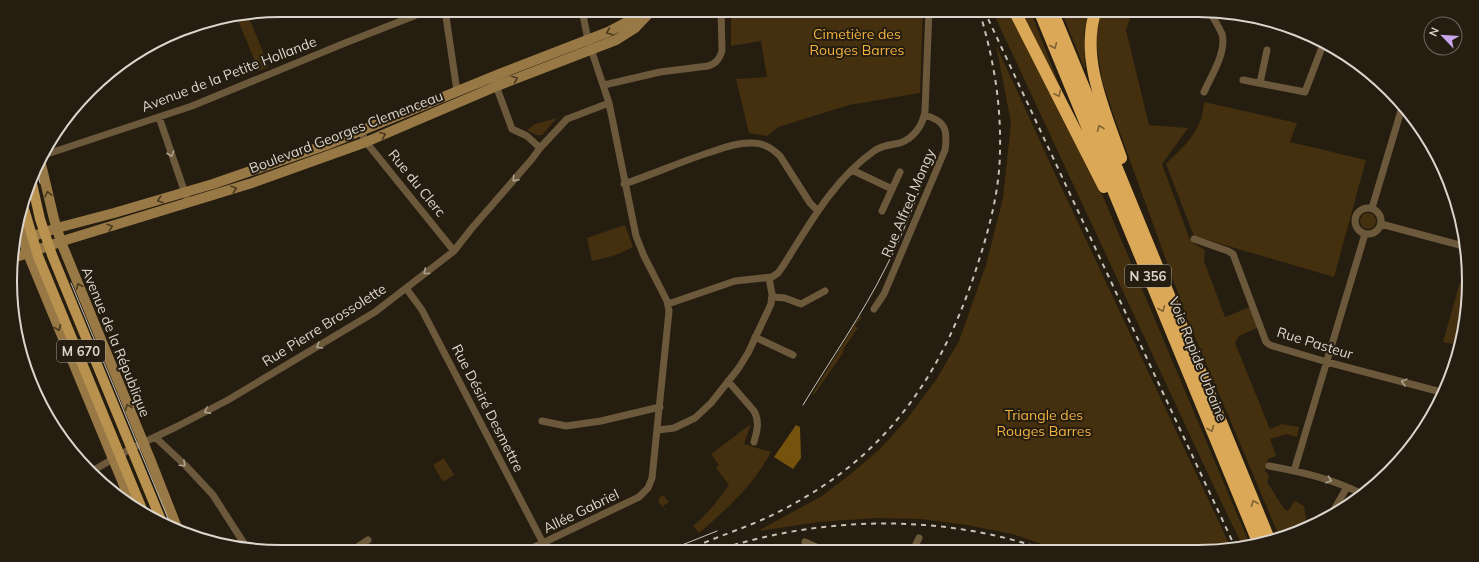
<svg xmlns="http://www.w3.org/2000/svg" width="1479" height="562" font-family="Mulish,sans-serif">
  <rect width="100%" height="100%" fill="#251d10"/>
  <path fill="#44300e" d="M731,10H923L920,93L849,105L778,127L767,136L749,133L736,79L767,77L761,41L731,46Z
    M992,10H1009L1096,180L1250,545L1243,547L1216,491Z
    M1018,10H1030L1066,102Z
    M1061,10H1089L1084,33L1085,70Z
    M1102,10H1133L1126,30L1149,125L1188,128L1162,164L1190,240L1193,243L1205,250L1204,261L1225,317L1250,307L1259,327L1239,336L1235,343L1270,429L1282,424L1299,427L1297,437L1287,434L1270,439L1276,456L1268,459L1265,470L1269,477L1267,482L1284,509L1288,511L1295,501L1304,506L1306,518L1300,530L1279,536L1187,318L1115,119L1102,80L1097,47V31Z
    M248,15L269,67L259,71L237,18L231,20L230,18L231,20L235,18Z
    M996,45L1056,176L1232,550H1060L1012,534L967,525L921,519L876,518L819,522L758,531L822,496L853,472L881,448L907,419L936,380L959,341L986,265L1003,198L1011,123Z
    M1204,102L1297,123L1290,142L1366,160L1334,277L1194,236L1166,164C1179,151 1194,138 1200,121C1203,115 1203,109 1204,102Z
    M557,118L542,135H536L527,130L535,124Z
    M1360 221a8 8 0 1 1 16 0a8 8 0 1 1-16 0Z
    M625,225L633,247L616,255L592,261L587,238Z
    M1460,282L1468,285V299L1461,346L1443,342Z
    M860,316L862,317L855,326L858,328L844,348L843,353L813,396V393Z
    M751,424L744,444L771,452C753,486 728,508 699,533L693,526C707,515 718,500 729,485L716,468L719,465L711,454Z
    M444,458L454,475L443,482L433,465Z
    M663,495L669,502L663,506L666,510H665L658,501L659,500V498Z"/>
  <path fill="#76530d" d="M796,425L800,427L801,458L793,469L774,457Z"/>
  <g fill="none" stroke-linecap="round" stroke-linejoin="round">
    <path stroke="#6c583a" stroke-width="7" d="M445,10L457,91
      M1243,80L1305,92L1324,42
      M495,83L512,129L527,136L540,148
      M1260,83L1267,50
      M604,85L660,72L708,66C716,64 720,58 722,51L721,10
      M1204,92C1211,76 1227,52 1222,34C1219,27 1214,19 1210,12
      M159,117L186,196
      M361,131L366,142L454,251
      M41,156L192,106L345,43L414,16L424,10
      M852,170L892,189
      M624,184C654,174 682,161 711,152C724,147 739,142 753,143C763,143 773,149 780,156L810,203L818,211
      M1355 221a13 13 0 1 1 26 0a13 13 0 1 1-26 0Z
      M1372,208L1403,104
      M882,211L900,172
      M1381,224L1467,247
      M1194,239L1228,251L1233,254L1266,342L1270,345L1327,362L1441,392
      M406,288L422,310L543,543
      M772,297L785,298L801,304L825,291
      M668,304L735,281L772,277L778,273L783,266C809,225 833,180 874,151C882,145 891,145 900,143C914,138 923,125 925,111L929,10
      M874,309L884,294L945,150C948,129 945,121 925,115
      M755,337L793,355
      M728,381L754,411C760,422 757,431 754,442
      M542,421L566,426L601,421L660,407
      M658,430L674,428L695,418L711,403L738,369L748,353L771,304L772,294L769,278
      M155,437L186,466L213,495L247,548
      M1269,466C1302,472 1333,479 1362,494
      M92,471L132,448L176,427L228,400L375,312L454,251L472,228L532,159L540,148L567,119L609,103
      M1294,471L1365,234
      M1331,515L1347,487
      M805,542L825,551
      M913,550L919,538
      M526,551L639,497L648,488L652,478L669,311L667,301L644,256L636,236L609,103L588,40L582,10
      M350,552L368,540"/>
    <path stroke="#987946" stroke-width="10" d="M40,160L54,219L61,242L150,459L178,530
      M18,220L26,249L133,507
      M13,243L57,228L114,213L213,184L326,145L502,73L608,32L629,21L641,10
      M13,258L69,239L252,183L366,142L497,86L616,40L635,28L652,10"/>
    <path stroke="#ba924f" stroke-width="10" d="M31,179L40,219L52,255L163,525
      M22,202L38,256L144,514"/>
    <path stroke="#daa857" stroke-width="12" d="M1014,10L1104,187
      M1039,10L1258,542
      M1052,10L1269,539
      M1096,10C1079,57 1106,114 1121,158"/>
    <path stroke="#c7c1b8" stroke-width="1" d="M36,167L40,183
      M71,283L172,528
      M803,405C831,359 862,315 886,267C905,230 920,191 933,151
      M667,551L717,531"/>
    <path stroke="#c7c1b8" stroke-width="2" stroke-dasharray="5 5" stroke-linecap="butt" d="M984,10L1236,549
      M686,551C712,538 740,530 766,518C792,506 817,491 840,474C914,418 953,344 980,257C991,222 1000,186 1000,149C1001,101 993,56 979,10
      M714,551C821,516 939,513 1046,550"/>
  </g>
  <defs><path id="oneway-chevron" d="M-2-3.5L2.5 0L-2 3.5" fill="none" stroke-width="1.6" stroke-linecap="round" stroke-linejoin="round"/></defs>
  <g stroke="#483920">
    <use href="#oneway-chevron" transform="translate(609 32) rotate(157)"/>
    <use href="#oneway-chevron" transform="translate(515 79) rotate(-22)"/>
    <use href="#oneway-chevron" transform="translate(383 135) rotate(-22)"/>
    <use href="#oneway-chevron" transform="translate(234 189) rotate(-18)"/>
    <use href="#oneway-chevron" transform="translate(48 194) rotate(-103)"/>
    <use href="#oneway-chevron" transform="translate(160 200) rotate(163)"/>
    <use href="#oneway-chevron" transform="translate(110 227) rotate(-17)"/>
    <use href="#oneway-chevron" transform="translate(79 286) rotate(-113)"/>
    <use href="#oneway-chevron" transform="translate(58 328) rotate(67)"/>
    <use href="#oneway-chevron" transform="translate(128 407) rotate(-112)"/>
  </g>
  <g stroke="#806234">
    <use href="#oneway-chevron" transform="translate(1054 46) rotate(68)"/>
    <use href="#oneway-chevron" transform="translate(1058 94) rotate(63)"/>
    <use href="#oneway-chevron" transform="translate(1100 128) rotate(-112)"/>
    <use href="#oneway-chevron" transform="translate(1162 309) rotate(68)"/>
    <use href="#oneway-chevron" transform="translate(1211 429) rotate(68)"/>
    <use href="#oneway-chevron" transform="translate(1254 503) rotate(-112)"/>
  </g>
  <g stroke="#afa392">
    <use href="#oneway-chevron" transform="translate(171 154) rotate(71)"/>
    <use href="#oneway-chevron" transform="translate(515 179) rotate(131)"/>
    <use href="#oneway-chevron" transform="translate(426 272) rotate(142)"/>
    <use href="#oneway-chevron" transform="translate(319 346) rotate(149)"/>
    <use href="#oneway-chevron" transform="translate(1404 382) rotate(-165)"/>
    <use href="#oneway-chevron" transform="translate(207 411) rotate(152)"/>
    <use href="#oneway-chevron" transform="translate(183 464) rotate(43)"/>
    <use href="#oneway-chevron" transform="translate(1329 480) rotate(18)"/>
  </g>
  <g text-anchor="middle" stroke-width="4" stroke-linejoin="round" paint-order="stroke">
    <g fill="#251d10" stroke="#a49e94" stroke-width="1">
      <rect x="1125" y="265" width="46" height="22" rx="3"/>
      <rect x="57" y="340" width="48" height="22" rx="3"/>
    </g>
    <g font-size="13" font-weight="bold" fill="#dbd5cd">
      <text x="1148" y="281">N 356</text>
      <text x="81" y="356">M 670</text>
    </g>
    <g font-size="14" fill="#f2b240" stroke="#251d10">
      <text x="857" y="39">Cimetière des<tspan x="857" dy="16">Rouges Barres</tspan></text>
      <text x="1044" y="420">Triangle des<tspan x="1044" dy="16">Rouges Barres</tspan></text>
    </g>
    <g font-size="14" fill="#dbd5cd" stroke="#251d10">
      <text transform="translate(229 74) rotate(-21)" y="5">Avenue de la Petite Hollande</text>
      <text transform="translate(346 132) rotate(-21)" y="5">Boulevard Georges Clemenceau</text>
      <text transform="translate(417 183) rotate(51)" y="5">Rue du Clerc</text>
      <text transform="translate(908 203) rotate(-67)" y="5">Rue Alfred Mongy</text>
      <text transform="translate(324 325) rotate(-32)" y="5">Rue Pierre Brossolette</text>
      <text transform="translate(116 342) rotate(68)" y="5">Avenue de la République</text>
      <text transform="translate(1315 343) rotate(17)" y="5">Rue Pasteur</text>
      <text transform="translate(1198 359) rotate(68)" y="5">Voie Rapide Urbaine</text>
      <text transform="translate(488 408) rotate(63)" y="5">Rue Désiré Desmettre</text>
      <text transform="translate(581 511) rotate(-26)" y="5">Allée Gabriel</text>
    </g>
  </g>
  <path d="M0 0H1479V562H0ZM281 17H1198A264 264 0 0 1 1462 281V281A264 264 0 0 1 1198 545H281A264 264 0 0 1 17 281V281A264 264 0 0 1 281 17Z" fill="#251d10" fill-rule="evenodd"/>
  <path fill="none" stroke="#dbd5cd" stroke-width="2" d="M281 17H1198A264 264 0 0 1 1462 281V281A264 264 0 0 1 1198 545H281A264 264 0 0 1 17 281V281A264 264 0 0 1 281 17Z"/>
  <g transform="translate(1443 36) rotate(295)"><circle r="19" fill="#251d10" stroke="#6e675c"/>
  <path d="M0-3L7 15L0 10L-7 15Z" fill="#c9a5ee"/>
  <text y="-6" font-size="11" font-weight="bold" text-anchor="middle" fill="#dbd5cd">N</text>
  </g>
</svg>
